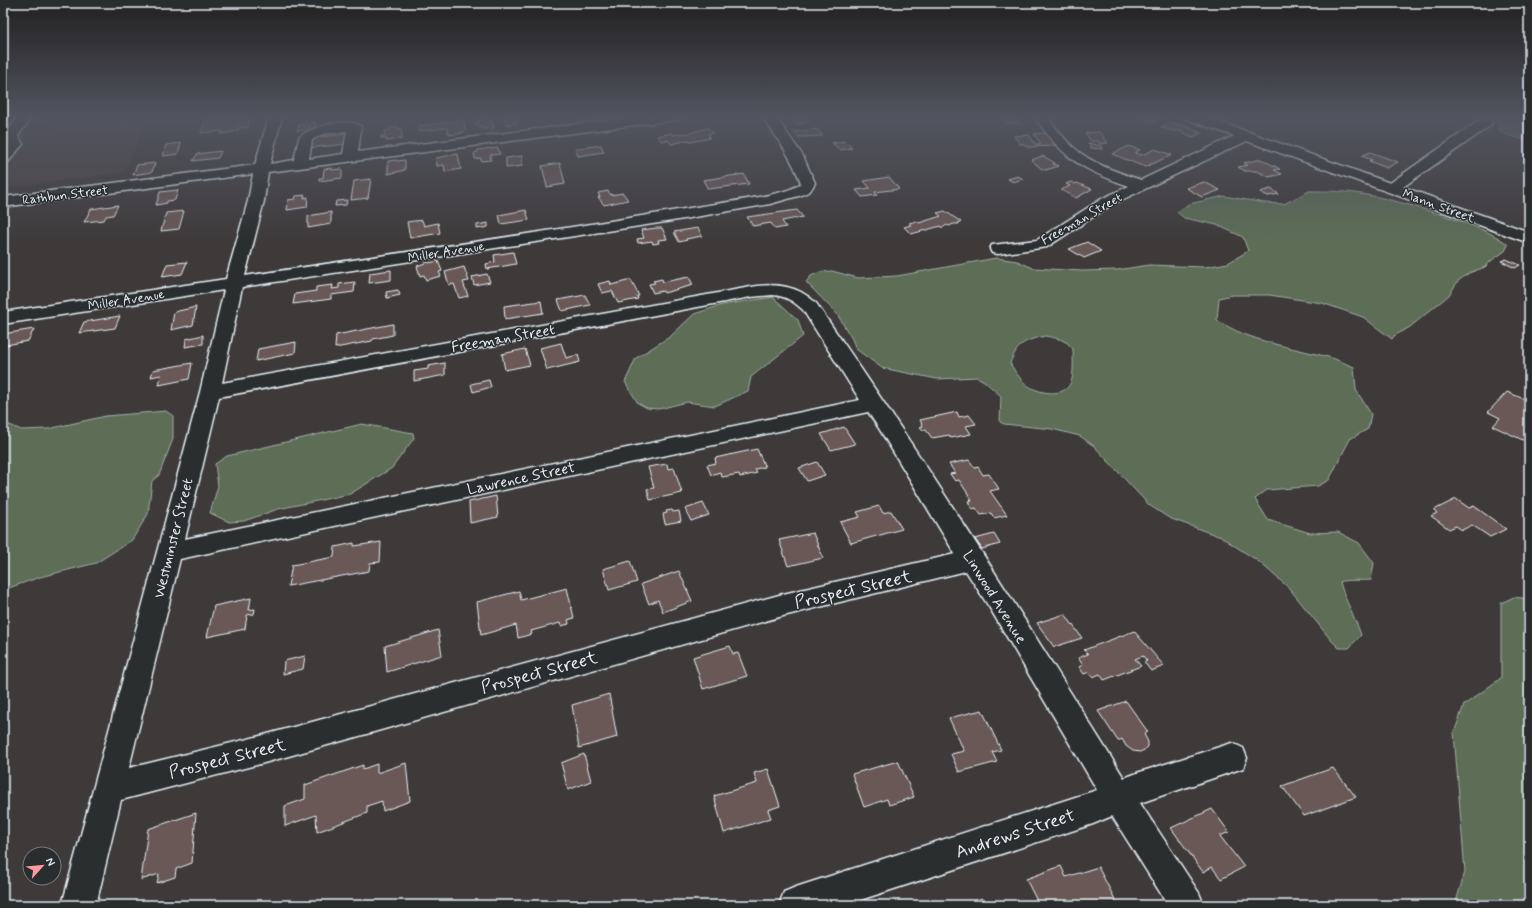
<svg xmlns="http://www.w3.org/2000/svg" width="1532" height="908" font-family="Mynerve,sans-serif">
  <rect width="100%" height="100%" fill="#3e3a3a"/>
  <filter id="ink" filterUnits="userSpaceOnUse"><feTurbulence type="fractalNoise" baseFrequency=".025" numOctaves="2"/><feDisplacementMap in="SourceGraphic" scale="8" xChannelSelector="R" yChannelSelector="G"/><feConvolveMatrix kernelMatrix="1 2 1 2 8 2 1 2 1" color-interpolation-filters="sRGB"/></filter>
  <g filter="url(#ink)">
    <path fill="#4c4342" d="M3,116H38L28,130L144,119L135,149L124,172L3,189Z"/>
    <path fill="#5d6d56" stroke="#a2afa7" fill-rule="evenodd" d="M1496,116H1529V140C1522,139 1502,136 1499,129C1497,125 1497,120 1496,116Z
      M1309,191C1329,191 1348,191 1367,195C1394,199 1492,227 1508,245L1505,251L1492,260L1485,267L1469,273L1458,281L1449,295L1410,327L1394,336L1392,339L1363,317L1322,303L1269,295H1232L1219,298L1217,320C1250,342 1291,347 1328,357C1337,359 1346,364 1354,367L1356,390L1371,414L1368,429L1350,439L1329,480L1318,486L1267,490L1255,499L1268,520L1310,533L1338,532L1359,543L1374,563L1371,580C1363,581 1345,579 1340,582C1345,601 1355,617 1361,635L1349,648H1339L1331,640L1289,588L1258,561L1221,537L1169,518L1149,505L1094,446L1080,436L1052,429L1004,424L1000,422L1001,396L984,381L977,377L937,379L882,368L856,349L852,339L837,314L806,282L811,276L820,272L832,271L858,278L897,276L996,258L1017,261L1033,268L1082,271L1117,270L1149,265L1205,267L1228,263L1248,251L1243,237L1217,225L1184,218L1177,212L1189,204L1224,196L1265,203L1284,204ZM1045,336C1056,338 1066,339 1073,349C1073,356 1074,376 1071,382C1065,397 1044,394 1032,388C1023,384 1015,372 1010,363C1019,342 1024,341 1045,336Z
      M773,297L798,320L803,336L751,377L748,391L715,406L687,402L659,409L647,408L638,403L625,382L636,358L671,336L694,314L722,305Z
      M166,411L173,416V439L159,475L152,481L148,514L132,540L96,563L40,577L3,590V422L21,430L48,429L106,416Z
      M362,424L413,433L414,438L392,468L350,494L278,509L244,521L229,522L210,513L218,486L215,464L227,456Z
      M1514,597L1529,599V905H1455L1465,872L1454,733L1464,705L1501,678V603Z"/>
    <path fill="#6b5856" stroke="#e8f1f8" d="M242,116H250L248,127L238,128V131L226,133L221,134L222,131L201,133L205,121Z
      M504,116H516L518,123L506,125Z
      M789,116H805L809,121L796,125Z
      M1001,116H1014L1020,123L1007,124Z
      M1140,116H1157L1161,118L1154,122Z
      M486,118L487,120H492L494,128L482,129L481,126H477L476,122Z
      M455,121H464L465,131L462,132L463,133L450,135V133H448L447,128L418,131V126Z
      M316,122L314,129L307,130L310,123Z
      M1171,122L1185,126L1201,133L1193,137L1177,130L1173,131L1161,127Z
      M306,124L304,130L297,131L299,125Z
      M398,127V129H401L402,139L386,141V138H381V136H385V131L390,130V128Z
      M708,128L713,133L708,134L710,136H708L710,138L691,142L689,140L671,144L668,140L661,141L657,136L672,133L673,135L685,133L686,134Z
      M817,129L823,136L798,137L794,132Z
      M1099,132L1108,143L1100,144L1098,141H1091L1085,133Z
      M1046,133L1055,146L1027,147L1024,144H1020L1014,136L1029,135L1035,144H1041L1034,134Z
      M348,134L347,144L309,148L311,138Z
      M845,141L852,148L840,150L832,143Z
      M181,143L178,154L163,156L166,145Z
      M1088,143L1101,146L1103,149L1091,148Z
      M601,145L604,152L578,156L575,149Z
      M1129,146L1140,150L1135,153L1142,155L1155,149L1172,155L1145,167L1112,154Z
      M491,148V149L498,148L500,154L490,155L491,160L481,161V158L475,159L474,153L478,152V150Z
      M221,151L218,158L193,161L197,154Z
      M1370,152L1398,162L1387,168L1369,161L1372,160L1361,156Z
      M458,154L461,169L445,172L444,165L437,166L436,158Z
      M522,156V166L506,168V158Z
      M1043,156L1055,163L1053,164L1059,166L1046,170L1042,169L1031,160Z
      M1261,159L1280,169L1274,170L1282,174L1269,177L1257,171H1245L1238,167L1248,165L1244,163Z
      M397,160V161L405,160V170L388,174V161Z
      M155,163L152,172L133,175L137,165Z
      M560,163L565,184L547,187L542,166Z
      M332,168V170L342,169V178L319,181V178H323L324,169Z
      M744,174L749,184L708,189L703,180Z
      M1018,176L1023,179L1013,182L1008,179Z
      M889,177L899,189L875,192L877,195L862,197L856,190L870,188L864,181Z
      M371,179L368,198L351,200L354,181Z
      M1071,182L1075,184L1077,183L1092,189L1076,198L1061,190L1070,186L1066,184Z
      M1204,182L1220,190L1202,197L1186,188Z
      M1271,189L1279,194L1268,196L1260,192Z
      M178,190L175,200L167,201V203L156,205L160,192Z
      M608,191L611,195L623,193L628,200L604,205L598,197H600L598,193Z
      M305,195L304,198L308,197L307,207L287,210L288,200L295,199L296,196Z
      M347,200L346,205L335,206L336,201Z
      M118,205L113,215L106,216L104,220L84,222L91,209Z
      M526,210L529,220L501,224L499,215Z
      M797,210L803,217L782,221L786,227L775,229L771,223L753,226L747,217Z
      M184,211L179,229L161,231L166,213Z
      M945,211L961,222L958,223L959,224H954L949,226L947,225L942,228L941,226L911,234L904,227L911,225L909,223L917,221L919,223L941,216L937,213Z
      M331,212V224L308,228V216Z
      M422,220L424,226L438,223L440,233L410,238L407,222Z
      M488,223V227L477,229V225Z
      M657,228H662L667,239L658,240L659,243L653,244L652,241L638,243L637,239L644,238L641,230Z
      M698,228L702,236L686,239L687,240L679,242L674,232Z
      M1087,242L1101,251L1084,258L1069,249Z
      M513,252L516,264L487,269L486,264L495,262L494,255Z
      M1506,259L1520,265L1515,268L1501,261Z
      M438,261L442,271L439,272L441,276L426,280L424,275L420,276L417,266L428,262L429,263Z
      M187,262L182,274L162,277L167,264Z
      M464,267L469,281L463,282L468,296L459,298L454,284L449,285L445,272Z
      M391,270V280L369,283L370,273Z
      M487,274L490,282L474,285L472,277Z
      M689,277L693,285L664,293L663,291L653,293L649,284L655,283L653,281L662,279L663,282Z
      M631,280L639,296H637L638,299L618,303L612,291L602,293L598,284L610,281L611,285Z
      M355,282L354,292L331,295V299L293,304L295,294L316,291V287L333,285L332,289L339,288V284Z
      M398,290L400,295L387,298L386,292Z
      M585,295L590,305L562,311L558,300Z
      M541,301L543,313L505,319L504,306Z
      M196,307L193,325L171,330L174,312Z
      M120,316L115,328L79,333L84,322Z
      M393,324V335L373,339L372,341L335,348L336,335Z
      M34,329L28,341L6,345L3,352V334Z
      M203,335V344L185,347L186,339Z
      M296,342L295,353L256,361L258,349Z
      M561,343L566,358L578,355L580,362L547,370L540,348Z
      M525,349L530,365L505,370L502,354Z
      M192,363L189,379L159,385L161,375L151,377L153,370Z
      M445,363V375L414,381V371L428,369V366Z
      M489,380L491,387L473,392L471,384Z
      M1507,392L1529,401V439L1527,442L1493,426L1500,418L1488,412Z
      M957,412L959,417L969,415L976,424L966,426L971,434L951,438L949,435L932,438L926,430H923L920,427L923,426L920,420Z
      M844,427L855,444L831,450L821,434Z
      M757,449L765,467L755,469L757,473L740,477L739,474L722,477L720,472L711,475L707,465L716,463L715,458Z
      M969,460L975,468L978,467L983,475L989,474L999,489L990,491L1007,515L994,518L991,513L981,515L976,508L972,509L968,501L972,500L959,480L955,481L950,474L955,473L949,464Z
      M817,462L825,475L807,481L799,468Z
      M667,464L668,469L674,468L682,493L650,500L647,489L654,488L648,467Z
      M496,496L498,517L470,523L469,502Z
      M1456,499L1469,508L1474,506L1506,529L1490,537L1472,525L1462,530L1456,526L1449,529L1431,516L1437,513L1434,510Z
      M703,503L709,515L691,521L685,509Z
      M879,506L883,513L891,511L902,529L851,543L840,522L860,517L857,512Z
      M672,510L673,512L679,511L681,521L665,524L663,514L667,513L666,511Z
      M813,533L823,558L788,566L779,540Z
      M994,534L1000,544L982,549L975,539Z
      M381,542L380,562L370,563L369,571L288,586L292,565L334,557L335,547L354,543V546Z
      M630,561L637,582L609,590L603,569Z
      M679,571L692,601L663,612L658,600L649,604L641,584Z
      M567,588L574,618L568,620L569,624L561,626L560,623L531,631L532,634L518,638L516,625L481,635L477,602L519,591L521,600Z
      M251,598L249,610L255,609L254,614L247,615L245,629L207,637L214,606Z
      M1065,614L1082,638L1054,647L1037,623Z
      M438,630L442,655L387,672L385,646Z
      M1134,631L1164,666L1151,671L1144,662L1147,661L1143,656L1135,659L1141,666L1104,680L1100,674L1093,677L1089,672L1084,674L1079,667L1083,665L1078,658L1088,654L1084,650Z
      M730,646L733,654L738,653L747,676L703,689L693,657Z
      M305,656L303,669L283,674L284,661Z
      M609,694L617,737L579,748L572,705Z
      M1126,701L1148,732L1144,734L1148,742V746L1146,749L1140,752L1133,751L1126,746L1122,739L1118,741L1098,711Z
      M982,710L1001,750L992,752L997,762L959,772L951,754L964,751L949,718Z
      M584,754L591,781L568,790L561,763Z
      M898,761L914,797L889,805L887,799L864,807L852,774Z
      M406,763L410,801L383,811L382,801L367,806V813L317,832L316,815L285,826V806L305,799V785L363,765V769L377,764V773Z
      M1333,768L1356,797L1304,816L1282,786Z
      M768,769L780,806L768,810L771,818L724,833L714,796L757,783L754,773Z
      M1212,809L1229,832L1220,836L1244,867L1221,879L1212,867L1203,872L1171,828Z
      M196,813L192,863L176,869L175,877L157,883L159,874L141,880L148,829Z
      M1061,866L1066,877L1098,867L1118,905H1039L1026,879Z
      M982,898L985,905H964Z"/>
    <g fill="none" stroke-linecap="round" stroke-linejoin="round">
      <g stroke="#e8f1f8" stroke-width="3">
        <path id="minor" d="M19,116H32L18,136L23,144L8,162L3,163V150L9,144L7,141H3V133L7,132Z
          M269,116H282L270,164L294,160L299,138C307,127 353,116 361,127L358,152L642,116H681L680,119L675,120L268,172L264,201L245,276C397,253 550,232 702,206C720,203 791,195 801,183C792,158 777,138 762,116H775L803,156L815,183L810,191L802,195L770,204L672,221L242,287L222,383L751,287C776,283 797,285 816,303C924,458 1024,618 1124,778L1140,772L1232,743L1243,748L1247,758L1243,768L1140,803L1199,893L1204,905H1168L1112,816L1093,824L845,905H779L784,892L796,887L1097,790L991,610L966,571L783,616L264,763L121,800L96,905H62L200,392L224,290L3,324V312L226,279L248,201L253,174L3,207V197L255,165ZM347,131L343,154L309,159L312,140L323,134ZM772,295C786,296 793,301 803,310L860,400L185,539L219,397L751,297ZM868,412L880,430L955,554L783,594L264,735L129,768L180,559Z
          M1034,116H1047C1055,127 1063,138 1073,147C1092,164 1117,172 1141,180L1234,136L1186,119L1185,116H1204L1390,183L1480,120H1490L1492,123L1490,126L1403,187L1529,232V243L1247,141L1113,204L1047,247L998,254L992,253L990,249L992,245L1037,240L1103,198L1129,186C1081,169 1063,159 1034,116Z"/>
      </g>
      <use href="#minor" fill="#2a2d2e" fill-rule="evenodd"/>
    </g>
  </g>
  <linearGradient id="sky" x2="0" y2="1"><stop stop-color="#222020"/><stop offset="0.48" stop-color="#525560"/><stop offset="1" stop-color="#525560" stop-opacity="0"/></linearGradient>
  <rect width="1532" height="243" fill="url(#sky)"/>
  <g text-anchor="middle" stroke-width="3" stroke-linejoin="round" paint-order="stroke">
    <g font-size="13" fill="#e8f1f8" stroke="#2a2d2e">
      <text transform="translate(65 194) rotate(-7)" y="5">Rathbun Street</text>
      <text transform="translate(1439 205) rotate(20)" y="5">Mann Street</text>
      <text transform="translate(1081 218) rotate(-30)" y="5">Freeman Street</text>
      <text transform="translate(446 251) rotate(-9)" y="5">Miller Avenue</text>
      <text transform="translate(126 299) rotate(-9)" y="5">Miller Avenue</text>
    </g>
    <g font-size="15" fill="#e8f1f8" stroke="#2a2d2e">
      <text transform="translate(503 338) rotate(-10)" y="5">Freeman Street</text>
      <text transform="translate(521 478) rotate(-12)" y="5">Lawrence Street</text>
      <text transform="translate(173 538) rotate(-76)" y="5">Westminster Street</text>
      <text transform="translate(995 597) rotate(58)" y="5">Linwood Avenue</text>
    </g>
    <g font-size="18" fill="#e8f1f8" stroke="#2a2d2e">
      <text transform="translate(853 589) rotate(-13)" y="6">Prospect Street</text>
      <text transform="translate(539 672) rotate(-15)" y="6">Prospect Street</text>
      <text transform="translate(227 758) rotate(-14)" y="6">Prospect Street</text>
      <text transform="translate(1015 833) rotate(-18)" y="6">Andrews Street</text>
    </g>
  </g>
  <rect width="1532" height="908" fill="none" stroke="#2a2d2e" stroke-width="16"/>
  <rect x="8" y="8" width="1516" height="892" fill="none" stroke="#e8f1f8" stroke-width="1.5" filter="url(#ink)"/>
  <g transform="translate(42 866) rotate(63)"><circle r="19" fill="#2a2d2e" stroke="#767b7f"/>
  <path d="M0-3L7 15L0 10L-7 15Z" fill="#ff9aa2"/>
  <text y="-6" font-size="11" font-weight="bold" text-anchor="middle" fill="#e8f1f8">N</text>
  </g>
</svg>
